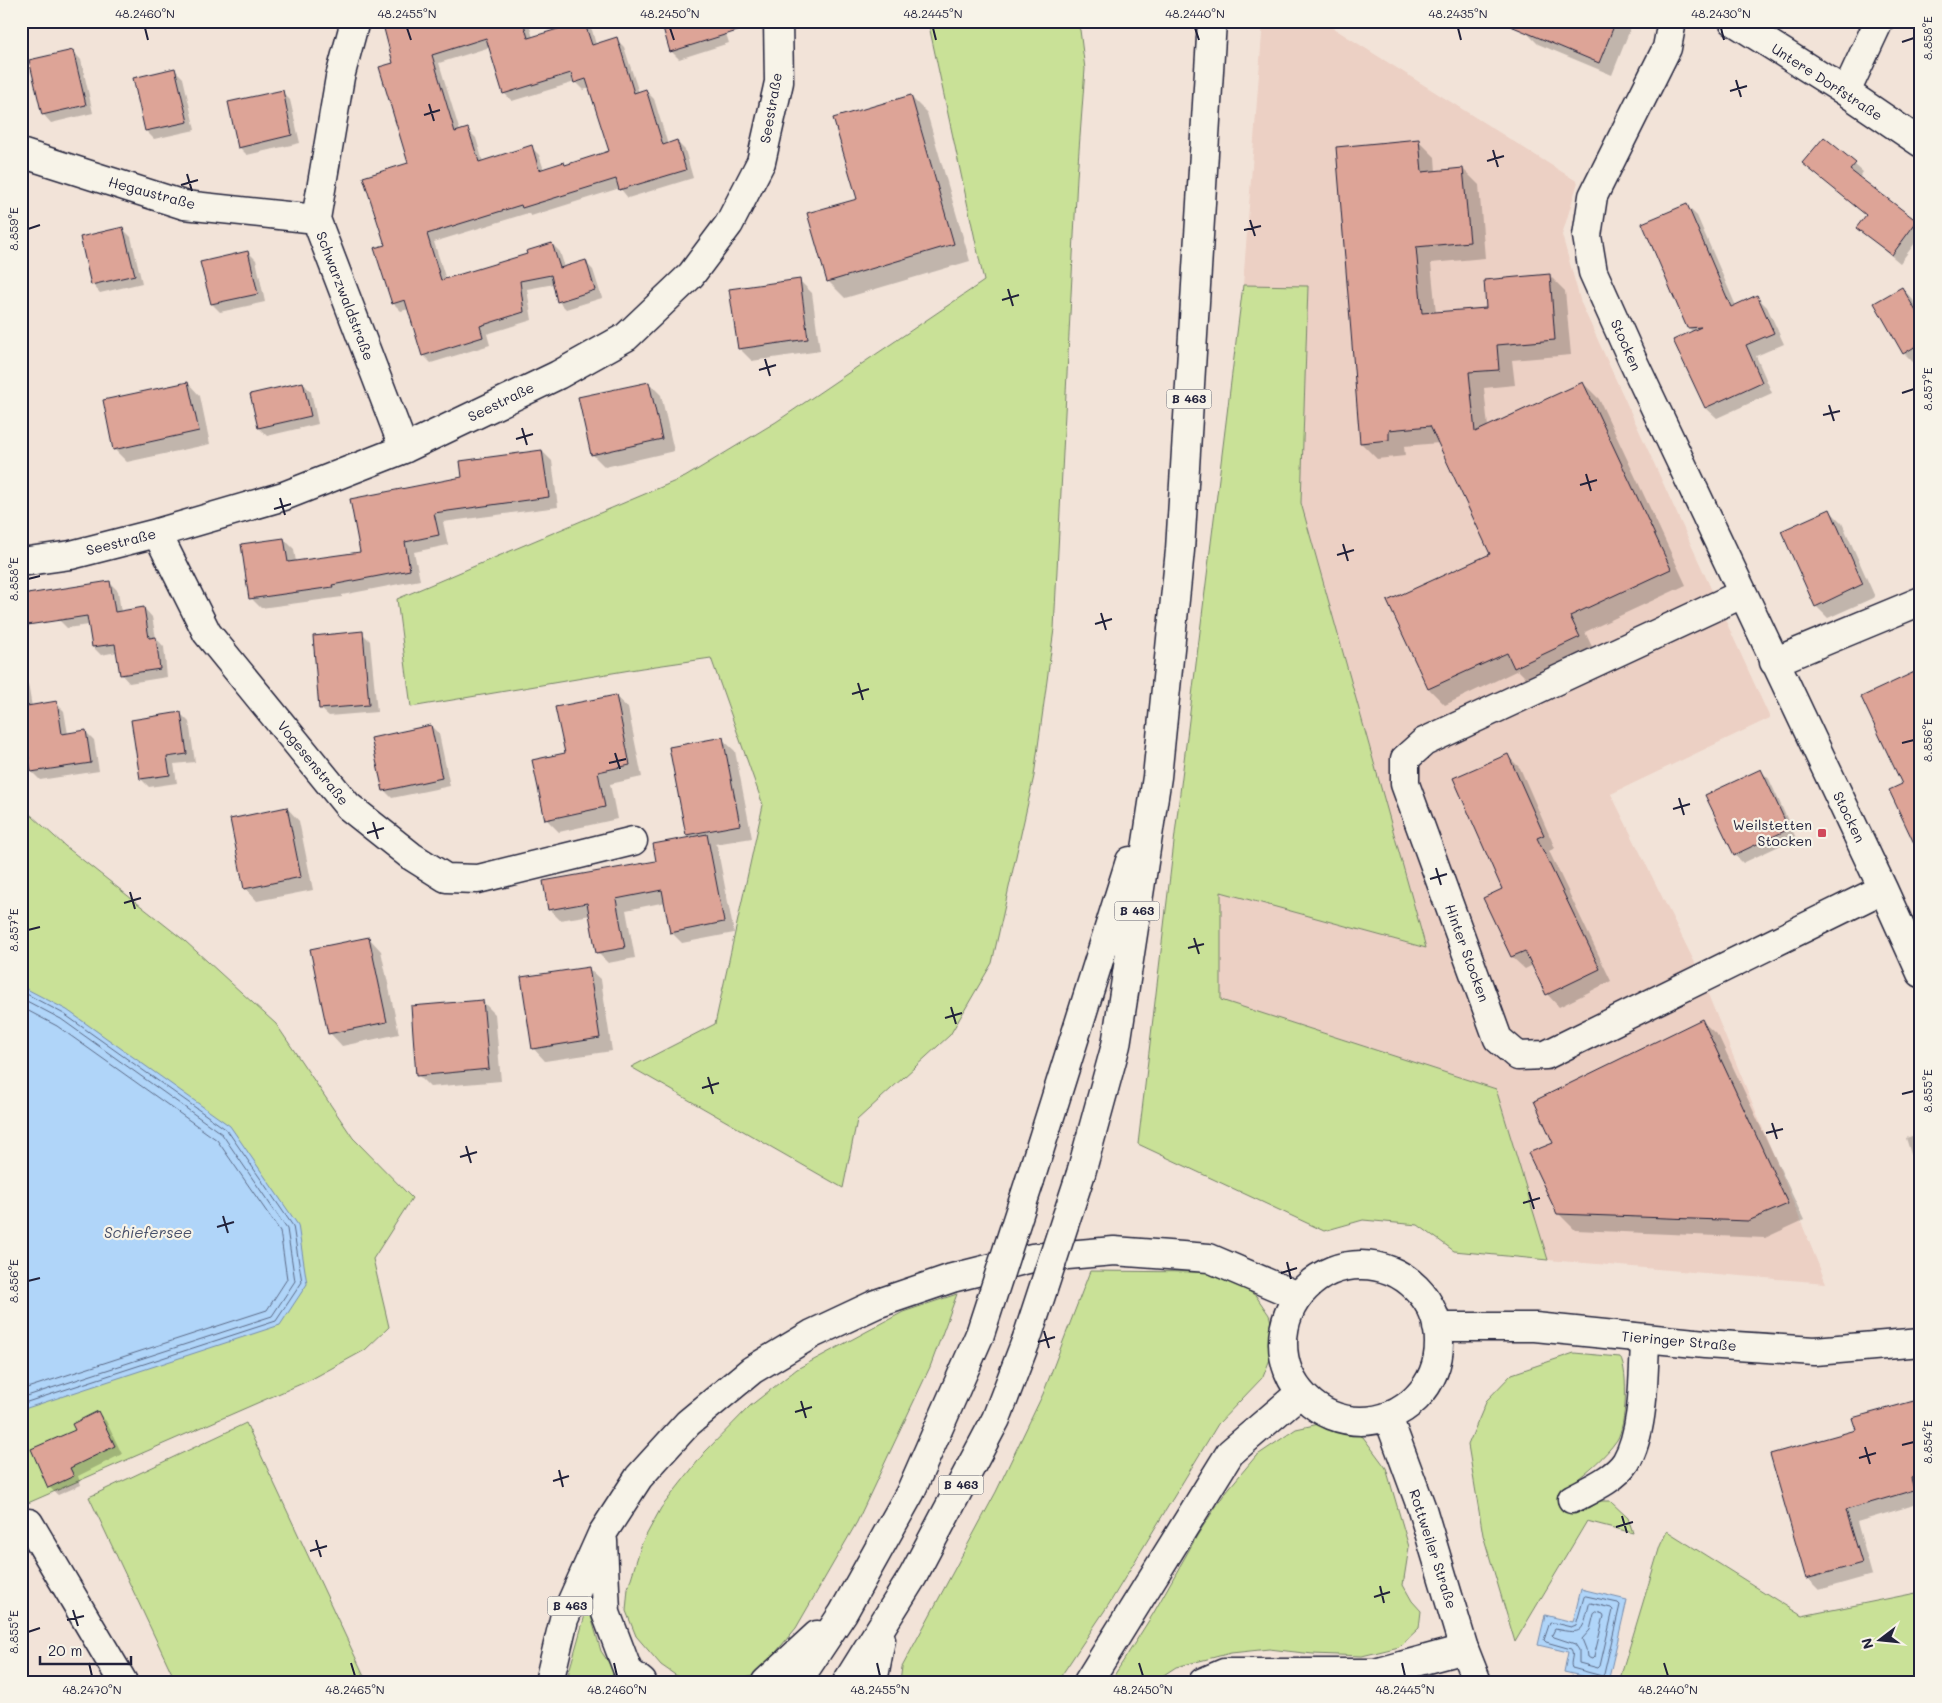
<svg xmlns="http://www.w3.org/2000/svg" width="1942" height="1703" font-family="Mali,sans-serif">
  <rect width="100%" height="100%" fill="#f2e3d8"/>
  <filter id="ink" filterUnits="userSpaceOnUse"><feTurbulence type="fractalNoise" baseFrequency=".02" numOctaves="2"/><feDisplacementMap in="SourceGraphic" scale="10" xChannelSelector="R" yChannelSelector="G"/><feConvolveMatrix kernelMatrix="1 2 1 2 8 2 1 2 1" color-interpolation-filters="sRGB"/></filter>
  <g filter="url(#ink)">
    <path fill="#ecd0c4" d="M1263,21H1322L1578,182L1562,235L1581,303L1770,718L1611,794L1696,965L1826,1283L1548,1260L1496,1089L1221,1001V892L1426,948L1301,503L1308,287L1243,285Z"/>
    <path fill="#c9e197" stroke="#768269" d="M928,21H1074L1080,30L1085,69L1077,177L1054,629L1034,776L992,963L950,1035L857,1120L843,1188L631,1067L715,1024L763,805L711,658L642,668L411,707L397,599L685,477L776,422L984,281Z
      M1243,285L1308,286L1301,503L1426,948L1221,892V1000L1496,1089L1548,1260L1454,1251L1418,1225L1363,1220L1324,1231L1138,1144L1178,809Z
      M21,806L65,846L185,941L276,1024L353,1138L412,1198L373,1259L389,1327L365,1350L310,1380L21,1506Z
      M1090,1271L1207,1272L1234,1281L1256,1296L1269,1315L1273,1328L1276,1344L1263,1377L1218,1424L1109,1604L1057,1682H900L902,1667L996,1492L1043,1394Z
      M957,1294L930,1367L857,1522L796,1628L757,1675L729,1682H700L681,1679L661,1665L636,1636L626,1611L628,1588L642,1543L661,1508L705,1452L750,1406L797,1369L903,1312Z
      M1574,1353L1620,1357C1629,1372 1626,1426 1617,1440C1605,1457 1589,1470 1573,1483L1588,1508L1600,1501H1610L1628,1518L1633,1533L1587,1521L1515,1642L1483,1535L1468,1445L1487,1400L1512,1374Z
      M246,1423L367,1682H176L89,1497Z
      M1319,1424L1345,1428L1363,1437L1386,1468L1409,1547L1403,1585L1412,1601L1421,1611L1419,1628L1399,1647L1362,1656L1313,1654L1269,1649L1231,1653L1176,1667L1153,1682H1110L1153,1614L1198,1534L1225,1493L1256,1456L1296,1429Z
      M1667,1531L1802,1616L1921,1592V1682H1619L1660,1546Z
      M590,1613L601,1651L619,1678L623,1682H566L585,1615Z"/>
    <path fill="#b0d5f9" stroke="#778dad" d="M21,986L67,1010L230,1126L298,1225L307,1284L280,1325L21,1410Z
      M1581,1589L1627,1600L1608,1682L1564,1672L1568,1652L1538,1645L1545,1615L1573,1622Z"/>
    <path fill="#0003" fill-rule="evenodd" d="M383,21H528L533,38L584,22L592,30L596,45L616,39L624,47L639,93L646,91L654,99L668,145L677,142L685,150L693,178L628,198L620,188L531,216L528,213L434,242L446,280L528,255L552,244L560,252L565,268L585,262L593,270L602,298L566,309L558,301L554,284L527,289L532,320L487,334L490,345L431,363L423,355L409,309L401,311L393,303L386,246L410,164L395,64ZM490,47L504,93L512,101L575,82L583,90L590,88L610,152L566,166L564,164L544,170L539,155L531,147L483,162L476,138L468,130L460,132L439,63Z
      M722,21L729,43L679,59L671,51Z
      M1407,21H1469V26L1410,24Z
      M1530,21H1633V22L1612,75L1538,44L1526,32Z
      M73,51L81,60L93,113L51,123L43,114Z
      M175,70L183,78L195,130L154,139L146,131Z
      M282,92L290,100L300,143L247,155L239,147Z
      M911,97L927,113L970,261L845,298L828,281Z
      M1824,138L1863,172L1859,178L1921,226V235L1900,263L1858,228L1867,216Z
      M1419,141L1435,157L1436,172L1463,169L1479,185L1485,258L1431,263L1436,313L1487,309L1549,275L1565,291L1571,355L1512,360L1515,385L1484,388L1488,427L1583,383L1599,399L1686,585L1585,632L1595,653L1531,683L1518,670L1445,705L1429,689L1389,602L1491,554L1439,443L1404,446L1405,456L1377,459L1361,443Z
      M1686,205L1697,216L1736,306L1756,296L1767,307L1784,344L1756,356L1772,393L1717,418L1706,408L1693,332L1688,327Z
      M123,229L131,237L142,283L100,293L92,284Z
      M248,252L256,260L265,302L220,312L212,304L202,263Z
      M799,280L812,293L820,351L752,361L739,348Z
      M1902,288L1913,300L1921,313V361L1915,364L1904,353Z
      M188,383L200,396L210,444L127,462L114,449Z
      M303,383L311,392L318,424L267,436L259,428L252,395Z
      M649,383L661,395L674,451L605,467L592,454Z
      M542,451L552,461L558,507L443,522L448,545L414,552L420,580L342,595V597L261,608L251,598L284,539L294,549L296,562L361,553L464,478Z
      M1830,511L1842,523L1875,597L1828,618L1816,606Z
      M109,582L118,591L121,612L144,608L152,617L156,638L164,647L167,677L129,683L121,674L117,652L101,655L93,647L89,625L67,628L59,620Z
      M362,633L370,641L377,712L329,716L320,708Z
      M21,677L28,684L32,707L56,703L64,711L68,734L85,731L94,740L99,771L40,780L32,772L28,748L21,749Z
      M615,696L628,708L642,777L610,784L617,819L559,832L546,819L567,754Z
      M181,714L189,722L195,762L174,764L177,783L149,787L141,779Z
      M431,726L439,734L450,786L392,798L384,790Z
      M722,739L735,751L752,838L715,844L717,846L734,933L682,943L671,932L666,902L626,910L635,958L608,963L597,952L591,915L560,920L549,909L658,862L691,839L687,835L671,748Z
      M1507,755L1520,768L1555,848L1549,851L1611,981L1559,1007L1547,994L1533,965L1525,969L1512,957L1484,898L1503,889Z
      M1761,771L1769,779L1796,838L1743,863L1735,855Z
      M287,808L299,821L313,890L257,901L245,888Z
      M369,938L381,951L399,1034L342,1046L330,1033Z
      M588,968L601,980L612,1051L545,1061L533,1048Z
      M482,1001L495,1014L501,1081L430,1087L418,1075Z
      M1702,1021L1719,1037L1804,1220L1765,1238L1575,1230L1558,1213L1555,1144Z
      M1921,1133V1186L1906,1138Z
      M1921,1400V1503L1857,1522L1872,1575L1819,1590L1807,1578L1857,1431Z
      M98,1413L106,1421L122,1454L78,1476L81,1485L58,1495L49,1487L76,1431Z"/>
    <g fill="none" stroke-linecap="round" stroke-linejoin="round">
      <path stroke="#5b6a87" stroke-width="1" d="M21,991L64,1014L227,1130L293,1226L302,1282L276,1321L21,1404
        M21,998L61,1019L222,1134L287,1229L295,1281L272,1316L21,1398
        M21,1007L57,1026L217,1140L280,1231L287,1279L267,1310L21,1390
        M1586,1596L1618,1603L1620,1605L1604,1674L1602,1676L1572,1668C1569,1662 1575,1655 1571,1649L1546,1642L1544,1640L1550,1622L1571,1627L1576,1625L1584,1597Z
        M1591,1603L1611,1608L1613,1610L1600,1666L1598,1668L1579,1663V1650L1575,1644L1554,1637L1552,1635L1555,1629C1584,1635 1582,1632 1589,1605Z
        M1597,1612L1603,1614L1604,1616L1594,1657L1592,1659L1587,1657L1586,1649L1582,1639L1590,1630L1594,1614Z"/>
    </g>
    <path fill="#dda497" stroke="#22223b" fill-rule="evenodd" d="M382,21H523L528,38L584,21L592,45L617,37L634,93L646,89L663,145L677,140L686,170L619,190L616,179L522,208L521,205L427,234L441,280L527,254L526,251L552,243L560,268L586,260L595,290L557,302L551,275L520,281L524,312L480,326L483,337L422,356L405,300L392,304L374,248L385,245L363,177L408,163L379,67L393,63ZM486,38L503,94L571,73L574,83L586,79L609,151L565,165L564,162L539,170L532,145L479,162L468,128L455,132L432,55Z
      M661,21H749L750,27L670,52Z
      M1499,21H1616L1599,63Z
      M73,50L86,105L42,115L29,60Z
      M175,68L188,122L145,131L133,78Z
      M283,90L292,135L238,148L228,102Z
      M911,95L954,244L827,282L807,213L857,199L833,118Z
      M1824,137L1856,163L1850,170L1917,221L1892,255L1856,228L1866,215L1802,163Z
      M1419,139L1422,172L1463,168L1470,242L1416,247L1422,313L1486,308L1484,280L1550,274L1555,340L1497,345L1499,370L1469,372L1475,432L1583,382L1671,569L1570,616L1580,637L1514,668L1507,653L1428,689L1387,601L1490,554L1430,426L1389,430V440L1360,443L1336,147Z
      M1687,204L1731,307L1757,295L1774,333L1746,345L1762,382L1705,408L1673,340L1701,327L1687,328L1642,223Z
      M123,227L135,275L91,285L80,237Z
      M248,251L258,294L211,304L200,262Z
      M800,279L808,339L738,349L729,289Z
      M1902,287L1921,320V343L1903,354L1874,303Z
      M188,382L199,431L113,450L103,400Z
      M303,382L311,416L258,428L250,394Z
      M649,382L662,439L591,455L578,397Z
      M542,450L549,497L434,513L439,535L405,542L410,570L332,585L333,587L249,599L241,544L284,538L288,562L360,552L350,499L462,477L460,461Z
      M1830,509L1863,584L1815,607L1781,531Z
      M110,581L115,612L144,607L149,638L156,637L160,669L120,675L115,644L92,647L87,616L21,626V595Z
      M363,631L369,705L319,709L313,636Z
      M1921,669V858L1889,790L1902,784L1861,697Z
      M616,695L630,765L598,772L605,807L545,820L532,760L565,753L555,707Z
      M57,701L62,734L86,730L91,763L31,772L26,740H21V707Z
      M181,712L187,754L167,757L170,775L140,779L131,720Z
      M431,725L442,778L383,791L371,738Z
      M723,737L740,825L686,835L669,747Z
      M1508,754L1544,835L1537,838L1600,969L1546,995L1525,951L1511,957L1483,898L1502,889L1453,778Z
      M1761,769L1789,829L1734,855L1705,795Z
      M287,807L301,877L244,889L230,819Z
      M707,834L724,922L670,933L662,890L616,899L625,948L596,953L587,903L548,910L543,881L656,861L653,844Z
      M369,937L387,1022L328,1034L310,949Z
      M589,967L600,1038L532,1049L521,977Z
      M483,1000L489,1069L416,1076L411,1006Z
      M1702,1019L1788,1204L1748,1221L1557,1214L1528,1153L1553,1143L1534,1101Z
      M1921,1399V1475L1911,1478L1914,1490L1846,1510L1862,1563L1806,1579L1770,1454L1856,1430L1852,1418Z
      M98,1411L115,1446L70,1468L74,1476L48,1488L31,1449L75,1430L72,1424Z"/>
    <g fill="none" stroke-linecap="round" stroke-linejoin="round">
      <g stroke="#22223b" stroke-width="31">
        <path id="minor" d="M355,21L340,77L316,219L404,449
          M1672,21L1667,48L1593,196L1587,236L1593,272L1632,359L1883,889L1921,973
          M1733,21L1846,92L1921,143
          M1846,92L1879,21
          M21,153L184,205L316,219
          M157,533L207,633L348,806L411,856L446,878L478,879L633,841
          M21,562L71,555L157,533L284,496L404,449L558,375L626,337L691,275L729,224L761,162L779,82L778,21
          M1742,594L1424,742L1405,759V784L1498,1039L1518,1056L1546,1055L1883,889
          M1774,662L1921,601
          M1572,1499C1589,1490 1615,1479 1626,1462C1644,1431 1643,1380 1645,1344L1633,1337
          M29,1523L123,1682
          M1203,1682L1224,1673H1375L1464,1649"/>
      </g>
      <g stroke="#22223b" stroke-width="31">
        <path id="major" d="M1283 1343a78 78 0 1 1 156 0a78 78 0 1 1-156 0Z
          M1437,1327H1535L1705,1344L1815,1351L1921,1342
          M1388,1417L1422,1509L1464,1649L1477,1682"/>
      </g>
      <g stroke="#22223b" stroke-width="31">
        <path id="highway" d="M1081,1173L1116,1045L1157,777L1180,550L1212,21
          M1030,1180L1130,861
          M603,1541L606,1613L628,1671L642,1682
          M549,1682L564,1619L602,1534L639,1477L688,1423L752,1370L812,1334L876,1304L952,1278L1032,1258L1114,1251L1209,1258L1298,1296
          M766,1682L817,1635
          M797,1682L843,1613L910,1493L980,1334
          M847,1682L913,1576L996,1419L1026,1341
          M873,1682L881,1639
          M1088,1682L1230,1453L1300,1393"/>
      </g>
      <use href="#minor" stroke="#f7f3e8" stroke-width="28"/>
      <use href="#major" stroke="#f7f3e8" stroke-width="28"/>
      <use href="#highway" stroke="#f7f3e8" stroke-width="28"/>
      <g stroke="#22223b" stroke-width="31" stroke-linecap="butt">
        <path id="highway-bridge" d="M980,1334L1030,1180
          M1026,1341L1081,1173"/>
      </g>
      <use href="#highway-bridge" stroke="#f7f3e8" stroke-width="28"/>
    </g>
  </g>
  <path fill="none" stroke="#22223b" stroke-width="2" d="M145,28L148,40M407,28L411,40M670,28L674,40M933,28L936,40M1195,28L1199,40M1458,28L1461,40M1721,28L1724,40M1902,42L1914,38M1736,80L1741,97M1730,91L1747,86M429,104L434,121M424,115L440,110M1493,150L1498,167M1487,161L1504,156M187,174L192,191M181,185L198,180M1250,220L1255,236M28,229L40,225M1244,230L1261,226M1008,289L1013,306M1002,300L1019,295M765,359L770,376M759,370L776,365M1902,393L1914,389M1829,405L1834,421M1823,415L1840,411M522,428L527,445M516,439L533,434M1586,474L1591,491M1580,485L1597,480M280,498L285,515M274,509L291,504M1343,544L1348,561M1337,555L1354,550M28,579L40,576M1101,613L1106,630M1095,624L1112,619M858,683L863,700M852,694L869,689M1902,743L1914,740M615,753L620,769M609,763L626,759M1679,798L1684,815M1673,809L1690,804M373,822L378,839M367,833L384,828M1436,868L1441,885M1430,879L1447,874M130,892L135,909M124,903L141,898M28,930L40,927M1194,938L1199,954M1188,948L1204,944M951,1007L956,1024M945,1018L962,1013M708,1077L713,1094M702,1088L719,1083M1902,1094L1914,1091M1772,1123L1777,1139M1766,1133L1783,1129M466,1146L471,1163M460,1157L477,1152M1529,1192L1534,1209M1523,1203L1540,1198M223,1216L228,1233M217,1227L234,1222M1287,1262L1291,1279M1281,1273L1297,1268M28,1281L40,1278M1044,1331L1049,1348M1038,1342L1055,1337M801,1401L806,1418M795,1412L812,1407M1902,1445L1914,1442M1865,1447L1870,1464M1859,1458L1876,1453M559,1470L563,1487M553,1481L569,1476M1622,1516L1627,1533M1616,1527L1633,1522M316,1540L321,1557M310,1551L327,1546M1380,1586L1384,1603M1374,1597L1390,1592M73,1610L78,1626M67,1620L84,1616M28,1632L40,1628M89,1663L92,1676M351,1663L355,1676M614,1663L617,1676M877,1663L880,1676M1139,1663L1143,1676M1402,1663L1405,1676M1664,1663L1668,1676"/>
  <rect fill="#d1495b" stroke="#f7f3e8" stroke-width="2" x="1817" y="828" width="10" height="10" rx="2.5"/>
  <g text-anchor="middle" stroke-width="4.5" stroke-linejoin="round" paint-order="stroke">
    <g fill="#f7f3e8" stroke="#62616f" stroke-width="1">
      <rect x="1166.5" y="389.5" width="45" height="19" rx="4"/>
      <rect x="1114.5" y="901.5" width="45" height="19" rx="4"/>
      <rect x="938.5" y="1475.5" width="45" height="19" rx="4"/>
      <rect x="547.5" y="1596.5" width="45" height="19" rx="4"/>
    </g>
    <g font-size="12" font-weight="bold" fill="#22223b">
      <text x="1189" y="403">B 463</text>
      <text x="1137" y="915">B 463</text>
      <text x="961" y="1489">B 463</text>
      <text x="570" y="1610">B 463</text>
    </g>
    <g font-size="14" fill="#22223b" stroke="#f7f3e8">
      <text transform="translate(1827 82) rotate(33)" y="5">Untere Dorfstraße</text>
      <text transform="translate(771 108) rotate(-80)" y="5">Seestraße</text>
      <text transform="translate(152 193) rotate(15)" y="5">Hegaustraße</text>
      <text transform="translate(345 296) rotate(69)" y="5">Schwarzwaldstraße</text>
      <text transform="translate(1626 345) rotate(66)" y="5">Stocken</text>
      <text transform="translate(501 402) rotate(-26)" y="5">Seestraße</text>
      <text transform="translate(121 542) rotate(-14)" y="5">Seestraße</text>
      <text transform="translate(313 763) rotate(51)" y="5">Vogesenstraße</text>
      <text transform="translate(1849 817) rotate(64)" y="5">Stocken</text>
      <text transform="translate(1467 953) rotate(70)" y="5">Hinter Stocken</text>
      <text transform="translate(1679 1341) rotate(5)" y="5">Tieringer Straße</text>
      <text transform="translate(1433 1549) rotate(72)" y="5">Rottweiler Straße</text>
    </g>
    <g font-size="14" fill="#22223b" stroke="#f7f3e8" text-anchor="end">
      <text x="1812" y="830">Weilstetten<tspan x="1812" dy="16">Stocken</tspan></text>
    </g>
    <g font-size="15" font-style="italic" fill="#464f6a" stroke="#f7f3e8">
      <text x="148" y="1238">Schiefersee</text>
    </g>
  </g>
  <rect width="1942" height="1703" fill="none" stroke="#f7f3e8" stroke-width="55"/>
  <g transform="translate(1880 1640) rotate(254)" stroke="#f7f3e8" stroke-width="4" paint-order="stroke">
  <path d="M0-4L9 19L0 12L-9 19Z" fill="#22223b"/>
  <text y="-8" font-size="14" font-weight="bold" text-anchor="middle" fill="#22223b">N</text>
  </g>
  <path d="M40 1656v8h91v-8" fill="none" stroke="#22223b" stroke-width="2.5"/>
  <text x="48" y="1656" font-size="15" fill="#22223b" stroke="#f7f3e8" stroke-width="4" paint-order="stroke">20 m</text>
  <rect x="28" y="28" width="1886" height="1648" fill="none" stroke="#22223b" stroke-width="2"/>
  <g font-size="12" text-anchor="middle" fill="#22223b">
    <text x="145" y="18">48.2460°N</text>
    <text x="407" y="18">48.2455°N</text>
    <text x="670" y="18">48.2450°N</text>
    <text x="933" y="18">48.2445°N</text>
    <text x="1195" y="18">48.2440°N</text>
    <text x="1458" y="18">48.2435°N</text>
    <text x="1721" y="18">48.2430°N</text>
    <text transform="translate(1928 38) rotate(-90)" y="4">8.858°E</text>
    <text transform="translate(14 229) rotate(-90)" y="4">8.859°E</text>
    <text transform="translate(1928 389) rotate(-90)" y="4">8.857°E</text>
    <text transform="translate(14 579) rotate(-90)" y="4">8.858°E</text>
    <text transform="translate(1928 740) rotate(-90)" y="4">8.856°E</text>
    <text transform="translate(14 930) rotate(-90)" y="4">8.857°E</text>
    <text transform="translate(1928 1091) rotate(-90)" y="4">8.855°E</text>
    <text transform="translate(14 1281) rotate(-90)" y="4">8.856°E</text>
    <text transform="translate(1928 1442) rotate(-90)" y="4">8.854°E</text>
    <text transform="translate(14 1632) rotate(-90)" y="4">8.855°E</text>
    <text x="92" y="1694">48.2470°N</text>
    <text x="355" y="1694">48.2465°N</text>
    <text x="617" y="1694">48.2460°N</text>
    <text x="880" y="1694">48.2455°N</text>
    <text x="1143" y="1694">48.2450°N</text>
    <text x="1405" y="1694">48.2445°N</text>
    <text x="1668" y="1694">48.2440°N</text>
  </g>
</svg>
